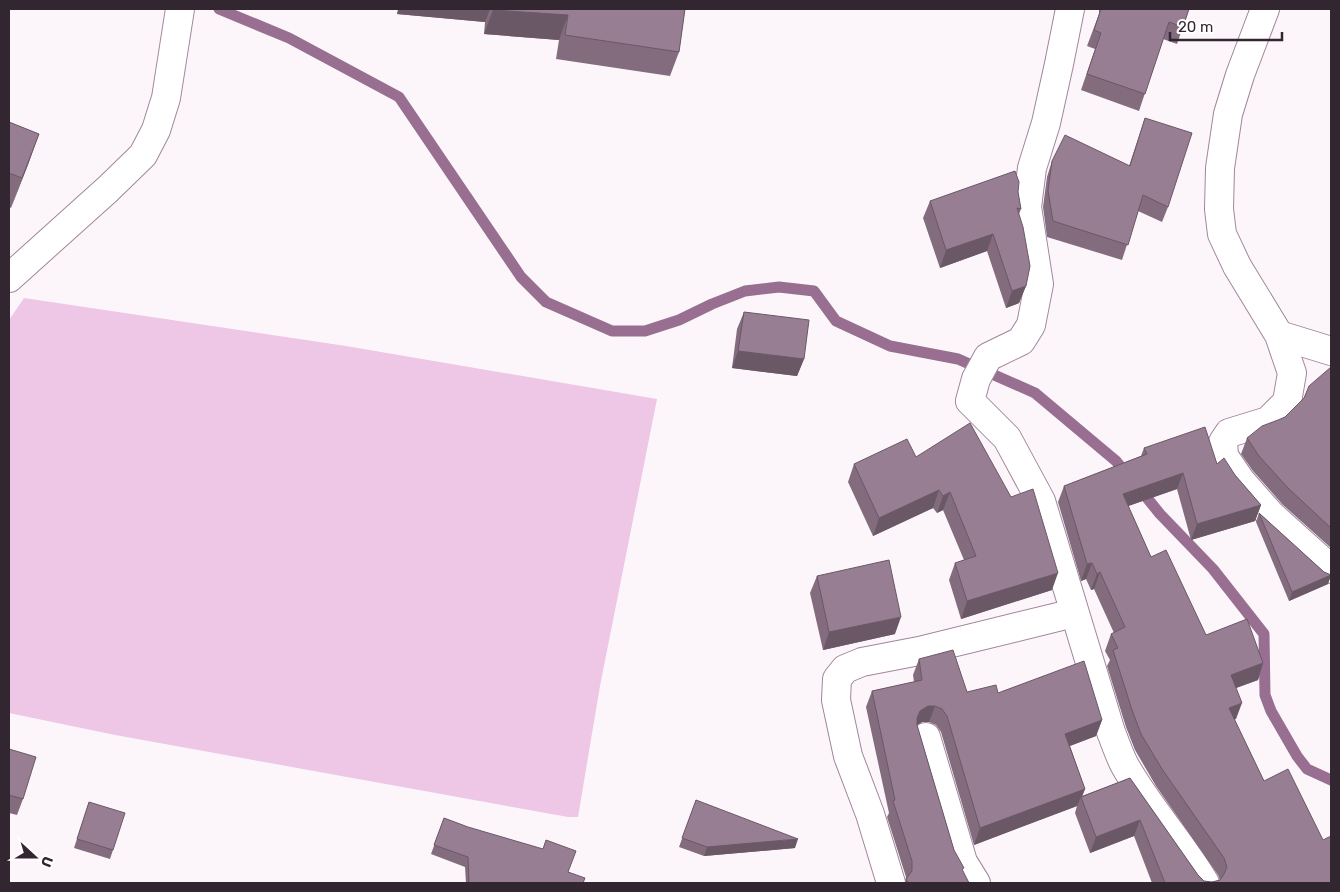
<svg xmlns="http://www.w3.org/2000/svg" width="1340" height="892" font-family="Rubik,sans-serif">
  <rect width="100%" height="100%" fill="#fcf6fb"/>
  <path fill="#eec7e6" d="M24,298L346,346L657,399L600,686L578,817H568L115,735L9,713V320Z"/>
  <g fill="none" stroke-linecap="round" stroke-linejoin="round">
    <path stroke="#986f91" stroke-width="11" d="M219,9L289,38L399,97L521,277L546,302L612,331H645L679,320L712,304L745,291L779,287L814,291L836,321L890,346L958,359L1035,393L1116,461L1128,476
      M1139,488L1160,514L1213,569L1264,634L1265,695L1271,711L1297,756L1307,769L1331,780"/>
    <g stroke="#a1869b" stroke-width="30">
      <path id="street" d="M1070,9L1059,64L1046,123L1032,168L1027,207L1039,284L1031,325L1021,341L988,357L976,379L970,401L1007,438L1041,501L1111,732C1115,742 1119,754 1124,764C1147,806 1181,842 1205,883
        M1265,9L1240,75L1228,114L1220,168L1219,209L1222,234L1237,266L1279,335L1292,373L1287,402L1268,421L1229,433L1223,442L1224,456L1241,481L1271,515L1331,569
        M9,278L108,189L143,155L156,130L166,98L180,9
        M1279,335L1331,351
        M926,737L963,862L976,883
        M891,883L870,814L848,756L836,700L837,679L845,669L862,662L919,651L1074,613"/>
    </g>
    <use href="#street" stroke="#fff" stroke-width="28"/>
  </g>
  <path fill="#836c7e" d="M398,9H685L679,52L670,76L556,59L559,40L484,34L485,22L397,14Z
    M1099,9H1189L1177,44L1163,39L1139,111L1081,90L1095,49L1087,46L1099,14Z
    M1145,118L1168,207L1162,222L1138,211L1122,260L1047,237L1043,207L1047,177L1052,161L1129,166Z
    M9,122L39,134L11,208L9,207Z
    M1018,192L1021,209L1019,214L1026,286L1019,303L1006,308L987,251L940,268L923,218L930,201Z
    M744,312L804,359L797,376L732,368L737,329Z
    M1331,367V548L1282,504L1253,471L1241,454L1247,438L1285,417L1304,398Z
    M1144,448L1217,464L1235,475L1261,505L1255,521L1191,540L1177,489L1128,506L1151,557L1206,635L1263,663L1258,680L1236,688V719H1234L1264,781L1331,883H1152L1134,836L1090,853L1075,813L1077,806L974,845L941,732L936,725L929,722H922L917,725L954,850L963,872L969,883H905L906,877L887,817L889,813L866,707L872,691L914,682L913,675L919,659L967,692L998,693L1102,720L1096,736L1070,746L1085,789L1082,796L1130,778L1198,875L1204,881L1212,882L1220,880L1218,875L1156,786L1135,750L1126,727L1107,666L1110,660L1105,651L1111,634L1114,633L1094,589L1091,590L1086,579L1081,581L1058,502L1064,486L1141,456Z
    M916,457L1052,590L961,619L949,580L955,563L964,560L943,510L937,513L933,508L873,536L848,482L854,464Z
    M1259,513L1324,572L1331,575L1328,584L1289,601L1256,522Z
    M817,576L895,634L823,650L810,593Z
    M9,749L23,799L17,815L9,813Z
    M696,800L795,848L704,856L679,847Z
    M89,802L113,850L110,859L74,848Z
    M444,818L569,872L583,883H466L465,867L431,854Z"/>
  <path fill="#6a5867" d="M399,9H490L485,22L397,14Z
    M493,10L568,15L559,40L484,34Z
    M39,134L28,165L11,208L22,178Z
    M993,234L987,251L940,268L946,250Z
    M1026,286L1019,303L1006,308L1012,291Z
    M738,351L804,359L797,376L732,368Z
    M1183,473L1177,489L1117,510L1123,494Z
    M939,490L933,508L873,536L879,518Z
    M950,492L943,510L937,513L943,496Z
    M1261,505L1255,521L1191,540L1197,524Z
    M1092,563L1086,579L1081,581L1087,564Z
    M1100,572L1094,589L1091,590L1097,574Z
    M1058,573L1052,590L961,619L967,601Z
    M1331,575L1328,584L1289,601L1292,592Z
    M901,617L895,634L823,650L829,632Z
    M1263,663L1258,680L1225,692L1231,675Z
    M1242,703L1236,719L1223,724L1229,708Z
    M928,706H935L929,722H922L914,727L917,718L920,711Z
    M1102,720L1096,736L1059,750L1065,734Z
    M1085,789L1081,799V797L1077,806L974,845L980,828Z
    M1140,820L1134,836L1090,853L1096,837Z
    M798,839L795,848L704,856L707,847Z"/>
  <path fill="#987e93" stroke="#6a5867" d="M493,9H685L679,52L565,35L568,15L493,10Z
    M1101,9H1189L1183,27L1169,22L1145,94L1087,74L1101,33L1094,30Z
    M1145,118L1192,133L1168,207L1143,195L1128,245L1053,221L1048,191L1052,161L1065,135L1130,166Z
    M9,122L39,134L22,178L9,173Z
    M1015,171L1019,182L1018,192L1021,209L1017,208L1023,227L1030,266L1026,286L1012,291L993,234L946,250L930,201Z
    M744,312L809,320L804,359L738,351Z
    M1331,367V528L1288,488L1259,456L1247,438L1262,426L1278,420L1285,417L1304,398L1309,386Z
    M970,423L1011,497L1033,489L1058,573L967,601L955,563L976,556L950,492L943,496L939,490L879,518L854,464L907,439L916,457Z
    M1205,427L1217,464L1224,458L1235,475L1261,505L1197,524L1183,473L1123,494L1151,557L1166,550L1206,635L1247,619L1263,663L1231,675L1242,703L1229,708L1264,781L1288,769L1323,840L1331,836V883H1165L1140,820L1096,837L1081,797L1130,778L1198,875L1204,881L1212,882L1220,880L1224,874L1227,867L1224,858L1162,769L1141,734L1132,710L1113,650L1118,648L1111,634L1125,627L1100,572L1097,574L1092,563L1087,564L1064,486L1147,454L1144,448Z
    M1259,513L1324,572L1331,575L1292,592Z
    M889,560L901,617L829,632L817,576Z
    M953,650L967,692L996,685L998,693L1084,661L1102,720L1065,734L1085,789L980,828L947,716L942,709L935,706H928L920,711L917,718V725L954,850L964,868L962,869L969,883H908L906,879L912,871V861L893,801L895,800L872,691L922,680L919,659Z
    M9,749L36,757L23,799L9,795Z
    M696,800L798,839L707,847L682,838Z
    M89,802L125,813L113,850L77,839Z
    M444,818L468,827L543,849L546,840L576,851L568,872L585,878L583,883H469L468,857L434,845Z"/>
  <rect width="1340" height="892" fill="none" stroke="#322730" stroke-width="20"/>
  <g transform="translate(35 857) rotate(111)" stroke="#ffffff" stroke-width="4" paint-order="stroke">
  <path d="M0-4L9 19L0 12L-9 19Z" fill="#322730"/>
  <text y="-8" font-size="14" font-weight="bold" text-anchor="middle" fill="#322730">U</text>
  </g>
  <path d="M1170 32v8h112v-8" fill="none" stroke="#322730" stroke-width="2.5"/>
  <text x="1178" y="32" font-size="15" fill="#322730" stroke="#ffffff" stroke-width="4" paint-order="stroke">20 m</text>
</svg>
